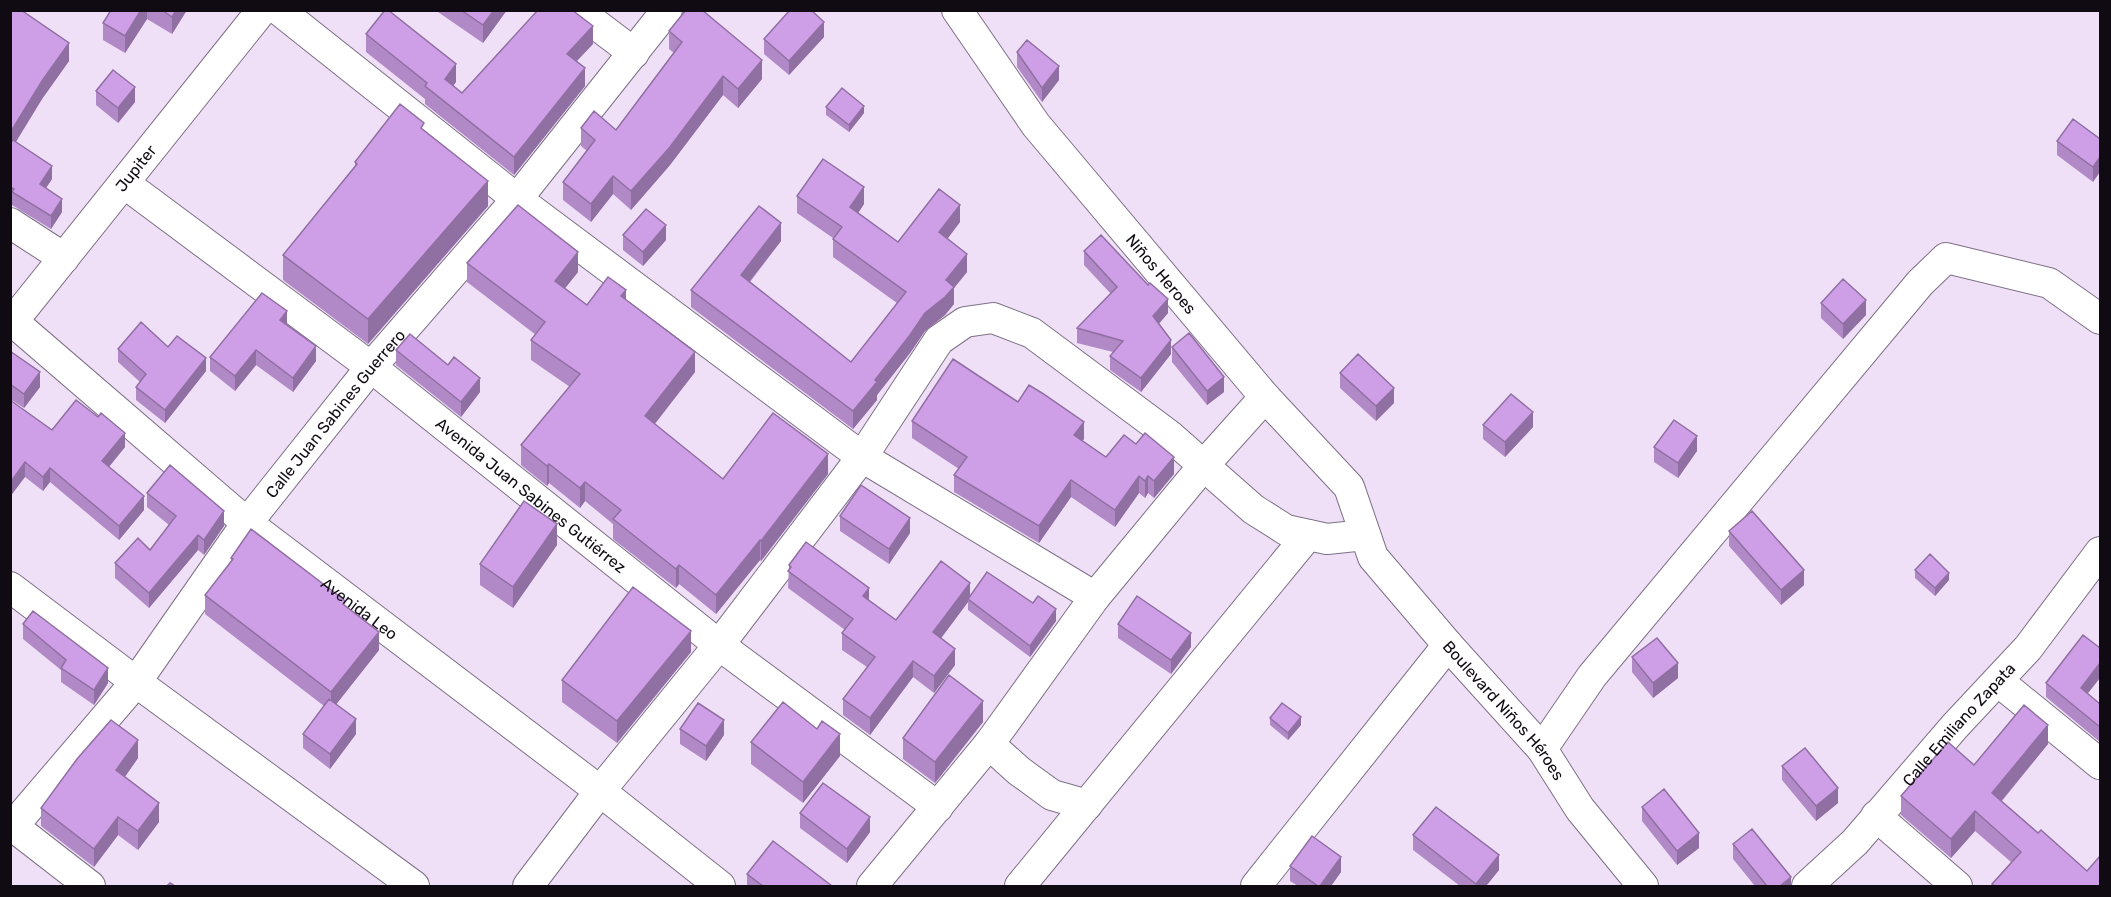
<svg xmlns="http://www.w3.org/2000/svg" width="2111" height="897" font-family="Rubik,sans-serif">
  <rect width="100%" height="100%" fill="#efe0f8"/>
  <g fill="none" stroke-linecap="round" stroke-linejoin="round">
    <g stroke="#7e7186" stroke-width="32">
      <g id="minor">
        <path d="M279,10L517,199L862,457L1095,597"/>
        <path d="M577,10L634,53"/>
        <path id="s1" d="M957,10L1036,125L1265,397L1349,487L1373,557L1448,645L1542,749L1580,809L1643,886"/>
        <path id="s2" d="M124,183L371,367L719,645L938,807"/>
        <path d="M10,223L64,258"/>
        <path id="s3" d="M10,319L247,523L600,791L720,886"/>
        <path id="s4" d="M10,325L262,10"/>
        <path d="M10,587L136,682L414,886"/>
        <path d="M1998,681L2100,764"/>
        <path d="M989,744L1019,771L1052,795L1087,805"/>
        <path d="M1542,749L1592,676L1920,283L1946,258L2049,283L2100,319"/>
        <path d="M1876,816L1957,886"/>
        <path d="M10,824L90,886"/>
        <path id="s5" d="M13,826L136,682L247,523L371,367L517,199L667,10"/>
        <path d="M528,886L600,791L719,645L862,457L939,340L965,322L993,318L1032,333L1169,435L1253,509L1286,530L1327,539L1365,535"/>
        <path d="M872,886L989,744L1095,597L1204,465L1265,397"/>
        <path d="M1020,886L1308,535"/>
        <path d="M1256,886L1448,645"/>
        <path id="s6" d="M1807,886L1855,842L1955,726L2028,648L2100,552"/>
      </g>
    </g>
    <use href="#minor" stroke="#fff" stroke-width="30"/>
  </g>
  <path fill="#b189c7" d="M10,10L69,61L42,99L16,142L52,179L46,188L62,212L51,229L12,205V201L10,200Z
    M111,10H187L172,34L147,19L125,53L103,40V23Z
    M435,10H507L483,43Z
    M669,31L762,79L738,108L723,95L670,165L631,210L613,194L591,222L563,200V182L587,151L581,146V128L616,130L674,53L669,49Z
    M366,34L456,82L453,86L462,93L593,44L577,61L585,86L514,175L425,104V99L366,52Z
    M824,37L789,75L764,54V39Z
    M1017,52L1059,80L1042,102L1017,67Z
    M96,91L135,102L118,123L96,105Z
    M826,107L864,113L849,132L826,115Z
    M424,131L488,206L368,344L283,280V255L355,167V162Z
    M2100,139L2093,182L2057,155V141Z
    M797,196L864,204L858,213L898,242L960,222L947,239L967,272L954,288V304L945,315L925,331L910,353L877,395V400L853,429L691,307V290L781,241L750,282L851,362L897,303L833,257V238L797,213Z
    M623,235L666,240L643,266L623,250Z
    M1084,251L1168,313L1159,324L1171,354L1141,392L1110,370V356L1113,352L1077,343V328L1111,294L1084,265Z
    M467,263L578,272L565,288L587,305L626,300L695,372L655,424L723,479L828,474L761,561L760,560L716,614L679,584L676,588L613,539V524L585,501L580,508L549,483L547,486L521,465V445L570,387L531,360V340L536,335L467,282Z
    M1821,303L1866,315L1843,339L1821,318Z
    M287,325L316,361L293,392L256,365L235,391L210,371V357Z
    M168,347L206,371L165,423L136,400V387L140,382L118,362V349Z
    M1172,347L1224,392L1207,405L1172,362Z
    M396,350L480,392L461,417L396,365Z
    M10,351L40,387L24,408L10,399Z
    M1340,373L1394,403L1376,421L1340,388Z
    M10,400L52,430L125,447L109,467L144,510L119,540L50,482L43,491L25,477Z
    M1018,402L1084,439L1082,441L1106,457L1174,474L1154,498L1148,493L1145,498L1139,493L1115,527L1071,497L1039,543L954,492V475L959,469L912,438V421Z
    M1483,425L1533,427L1505,457L1483,439Z
    M1654,447L1697,451L1678,478L1654,462Z
    M147,493L224,526L204,555L198,550L149,608L115,578V563L150,550L169,525L147,507Z
    M840,516L910,533L889,564L840,531Z
    M1729,531L1804,585L1781,605L1729,546Z
    M557,545L513,608L480,585V564Z
    M231,558L345,606L379,650L336,704L356,734L330,769L303,748V734L324,706L205,614V595L231,561Z
    M789,565L869,600L896,620L970,596L1056,621L1030,657L968,610V602L941,638L955,665L934,693L913,677L870,735L843,715V699L867,667L842,650V633L845,630L788,588Z
    M1915,570L1949,580L1935,596L1915,578Z
    M23,624L108,683L94,705L61,682V670L23,639Z
    M1118,624L1191,647L1171,674L1118,638Z
    M691,652L617,743L562,702V680Z
    M1632,657L1678,678L1653,698L1632,672Z
    M2046,683L2088,694L2100,704V742L2046,697Z
    M1270,718L1301,725L1288,740L1270,725Z
    M983,722L935,783L903,759V738Z
    M680,729L724,735L706,761L680,744Z
    M751,742L840,756L803,803L751,764Z
    M2048,744L2002,801L2100,886H1992V884L2011,862L1975,831L1951,858L1901,815V796L1974,765Z
    M138,758L125,777L159,822L138,850L118,835L94,867L41,826V808Z
    M1782,766L1838,803L1816,821L1782,780Z
    M1642,807L1699,848L1677,865L1642,821Z
    M800,813L870,832L847,863L800,828Z
    M1413,835L1499,870L1486,886H1460L1413,850Z
    M1733,844L1791,886H1755L1733,859Z
    M1290,866L1341,872L1331,886H1298L1290,881Z
    M747,874L832,886H747Z"/>
  <path fill="#906fa2" d="M141,10H147V19L125,53V36Z
    M176,10H187L172,34V17Z
    M494,10H507L483,43V25Z
    M824,22V37L789,75V61Z
    M593,26V44L567,71V54Z
    M69,43V61L42,99L10,151V133L42,81Z
    M762,60V79L738,108V89Z
    M456,64V82L445,97V79Z
    M1059,66V80L1042,102V88Z
    M585,68V86L514,175V157Z
    M723,76V95L670,165L631,210V191Z
    M135,87V102L118,123V108Z
    M864,106V113L849,132V125Z
    M2100,157V172L2093,182V167Z
    M52,166V179L40,197V184Z
    M613,176V194L591,222V204Z
    M488,181V206L368,344V319Z
    M864,187V204L850,225V207Z
    M62,199V212L51,229V216Z
    M960,205V222L939,250V232Z
    M781,223V241L741,292V275Z
    M666,225V240L643,266V252Z
    M578,252V272L555,301V281Z
    M967,254V272L954,288V304L945,315L925,331L910,353L877,395V400L853,429V411L946,280Z
    M626,290V310L621,296Z
    M1168,299V313L1153,330V316Z
    M1866,300V315L1843,339V324Z
    M287,311V326L280,320Z
    M1171,340V354L1141,392V378Z
    M316,346V361L293,392V378Z
    M256,350V365L235,391V376Z
    M695,352V372L645,436V416Z
    M206,358V371L165,423V410Z
    M40,372V387L24,408V394Z
    M1224,377V392L1207,405V391Z
    M480,378V392L461,417V402Z
    M1394,388V403L1376,421V406Z
    M1533,412V427L1505,457V442Z
    M1084,422V439L1074,452V435Z
    M125,433V447L102,475V461Z
    M1697,436V451L1678,478V463Z
    M828,454V474L761,561V541Z
    M1174,457V474L1154,498V481Z
    M25,462V477L10,497V483Z
    M549,464V483L547,486V466Z
    M50,468V482L43,491V477Z
    M1139,476V493L1115,527V510Z
    M1148,476V493L1145,498V481Z
    M1071,480V497L1039,543V526Z
    M585,482V501L580,508V488Z
    M144,496V510L119,540V526Z
    M224,511V526L204,555V540Z
    M910,518V533L889,564V549Z
    M557,524V545L513,608V587Z
    M198,535V550L149,608V593Z
    M760,540V560L716,614V595Z
    M679,565V584L676,588V569Z
    M1804,570V585L1781,605V590Z
    M1949,573V580L1935,596V588Z
    M970,583V599H968V602L933,649V632Z
    M869,588V605L863,596Z
    M1056,609V621L1030,657V646Z
    M691,631V652L617,743V721Z
    M379,632V650L331,711V692Z
    M1191,633V647L1171,674V660Z
    M955,649V665L934,693V676Z
    M913,661V677L870,735V718Z
    M1678,663V678L1653,698V683Z
    M2100,663V678L2081,702V688Z
    M108,668V683L94,705V690Z
    M983,701V722L935,783V762Z
    M1301,717V725L1288,740V733Z
    M356,719V734L330,769V754Z
    M724,720V735L706,761V746Z
    M2048,725V744L1992,812V793Z
    M840,734V756L803,803V782Z
    M138,740V758L116,789V770Z
    M1838,788V803L1816,821V806Z
    M159,803V822L138,850V831Z
    M1975,811V831L1951,858V839Z
    M118,817V835L94,867V849Z
    M870,817V832L847,863V849Z
    M1699,833V848L1677,865V851Z
    M1499,855V870L1486,886H1476V884Z
    M1341,857V872L1331,886H1320Z
    M1791,877V886H1780Z"/>
  <path fill="#ce9fe7" stroke="#906fa2" stroke-width="1.5" d="M10,10H21L69,43L42,81L10,133Z
    M111,10H141L125,36L103,23Z
    M162,10H176L172,17Z
    M385,10H388L456,64L445,79L462,93L538,10H572L593,26L567,54L585,68L514,157L425,86L427,83L366,34Z
    M461,10H494L483,25Z
    M686,10H702L762,60L738,89L723,76L670,147L631,191L613,176L591,204L563,182L595,140L581,128L594,111L616,130L682,42L669,31Z
    M790,10H811L824,22L789,61L764,39Z
    M1027,40L1059,66L1042,88L1017,52Z
    M113,70L135,87L118,108L96,91Z
    M842,88L864,106L849,125L826,107Z
    M400,104L424,123L421,128L488,181L368,319L283,255L357,164L355,162Z
    M2073,119L2100,139V157L2093,167L2057,141Z
    M13,140L52,166L40,184L62,199L51,216L12,192L14,189L10,187V144Z
    M823,159L864,187L850,207L898,242L939,189L960,205L939,232L967,254L946,280L954,287L945,297L925,313L910,335L875,380L877,382L853,411L691,290L759,206L781,223L741,275L851,362L906,292L833,239L842,227L797,196Z
    M518,205L578,252L555,281L587,305L608,277L626,290L621,296L695,352L645,416L723,479L773,413L828,454L761,541L760,540L716,595L679,565L676,569L613,519L621,510L585,482L580,488L549,464L547,466L521,445L580,374L531,340L545,322L467,263Z
    M646,209L666,225L643,252L623,235Z
    M1101,235L1148,285L1150,283L1168,299L1153,316L1171,340L1141,378L1110,356L1123,341L1077,328L1117,287L1084,251Z
    M1843,279L1866,300L1843,324L1821,303Z
    M262,293L287,311L280,320L316,346L293,378L256,350L235,376L210,357Z
    M141,322L168,347L177,336L206,358L165,410L136,387L146,374L118,349Z
    M1189,333L1224,377L1207,391L1172,347Z
    M410,334L448,365L454,357L480,378L461,402L396,350Z
    M10,351L40,372L24,394L10,384Z
    M1358,354L1394,388L1376,406L1340,373Z
    M953,359L1018,402L1029,385L1042,393L1084,422L1074,435L1106,457L1124,435L1136,444L1145,433L1174,457L1154,481L1148,476L1145,481L1139,476L1115,510L1071,480L1039,526L954,475L967,457L912,421Z
    M1511,394L1533,412L1505,442L1483,425Z
    M10,400L52,430L76,400L98,417L101,413L125,433L102,461L144,496L119,526L50,468L43,477L25,462L10,483Z
    M1674,420L1697,436L1678,463L1654,447Z
    M170,465L224,511L204,540L198,535L149,593L115,563L138,538L150,550L176,516L147,493Z
    M861,485L910,518L889,549L840,516Z
    M524,501L557,524L513,587L480,564Z
    M1752,511L1804,570L1781,590L1729,531Z
    M251,529L343,599L345,601L343,604L379,632L331,692L205,595L233,559L231,558Z
    M806,542L869,588L863,596L896,620L941,561L970,583L933,632L955,649L934,676L913,661L870,718L843,699L875,657L842,633L853,619L788,571L791,567L789,565Z
    M1930,554L1949,573L1935,588L1915,570Z
    M987,572L1033,603L1038,596L1056,609L1030,646L968,599Z
    M633,587L691,631L617,721L562,680Z
    M1137,596L1191,633L1171,660L1118,624Z
    M33,611L108,668L94,690L61,668L66,660L23,624Z
    M2083,635L2100,648V663L2081,688L2100,704V727L2046,683Z
    M1657,638L1678,663L1653,683L1632,657Z
    M949,675L983,701L935,762L903,738Z
    M329,699L356,719L330,754L303,734Z
    M783,702L817,729L822,721L840,734L803,782L751,742Z
    M698,703L724,720L706,746L680,729Z
    M1282,703L1301,717L1288,733L1270,718Z
    M2024,705L2048,725L1992,793L2038,833L2041,830L2087,871L2100,856V886H1994L1992,884L2021,852L1975,811L1951,839L1901,796L1948,742L1974,765Z
    M111,720L138,740L116,770L159,803L138,831L118,817L94,849L41,808L77,759Z
    M1805,748L1838,788L1816,806L1782,766Z
    M823,783L870,817L847,849L800,813Z
    M1664,789L1699,833L1677,851L1642,807Z
    M1436,807L1499,855L1476,884L1413,835Z
    M1752,829L1791,877L1780,886H1767L1733,844Z
    M1312,836L1341,857L1320,886H1318L1290,866Z
    M773,841L832,886H763L747,874Z
    M170,883L175,886H167Z"/>
  <g text-anchor="middle" stroke-width="6" stroke-linejoin="round" paint-order="stroke">
    <g font-size="16" fill="#100b12" stroke="#efe0f8">
      <text dy="6" stroke="none"><textPath href="#s4" startOffset="201">Jupiter</textPath></text>
      <text dy="6" stroke="none"><textPath href="#s1" startOffset="334">Niños Heroes</textPath></text>
      <text dy="6" stroke="none"><textPath href="#s5" startOffset="524">Calle Juan Sabines Guerrero</textPath></text>
      <text dy="6" stroke="none"><textPath href="#s2" startOffset="513">Avenida Juan Sabines Gutiérrez</textPath></text>
      <text dy="6" stroke="none"><textPath href="#s3" startOffset="454">Avenida Leo</textPath></text>
      <text dy="6" stroke="none"><textPath href="#s1" startOffset="894">Boulevard Niños Héroes</textPath></text>
      <text dy="6" stroke="none"><textPath href="#s6" startOffset="222">Calle Emiliano Zapata</textPath></text>
    </g>
  </g>
  <rect width="2111" height="897" fill="none" stroke="#100b12" stroke-width="24"/>
</svg>
